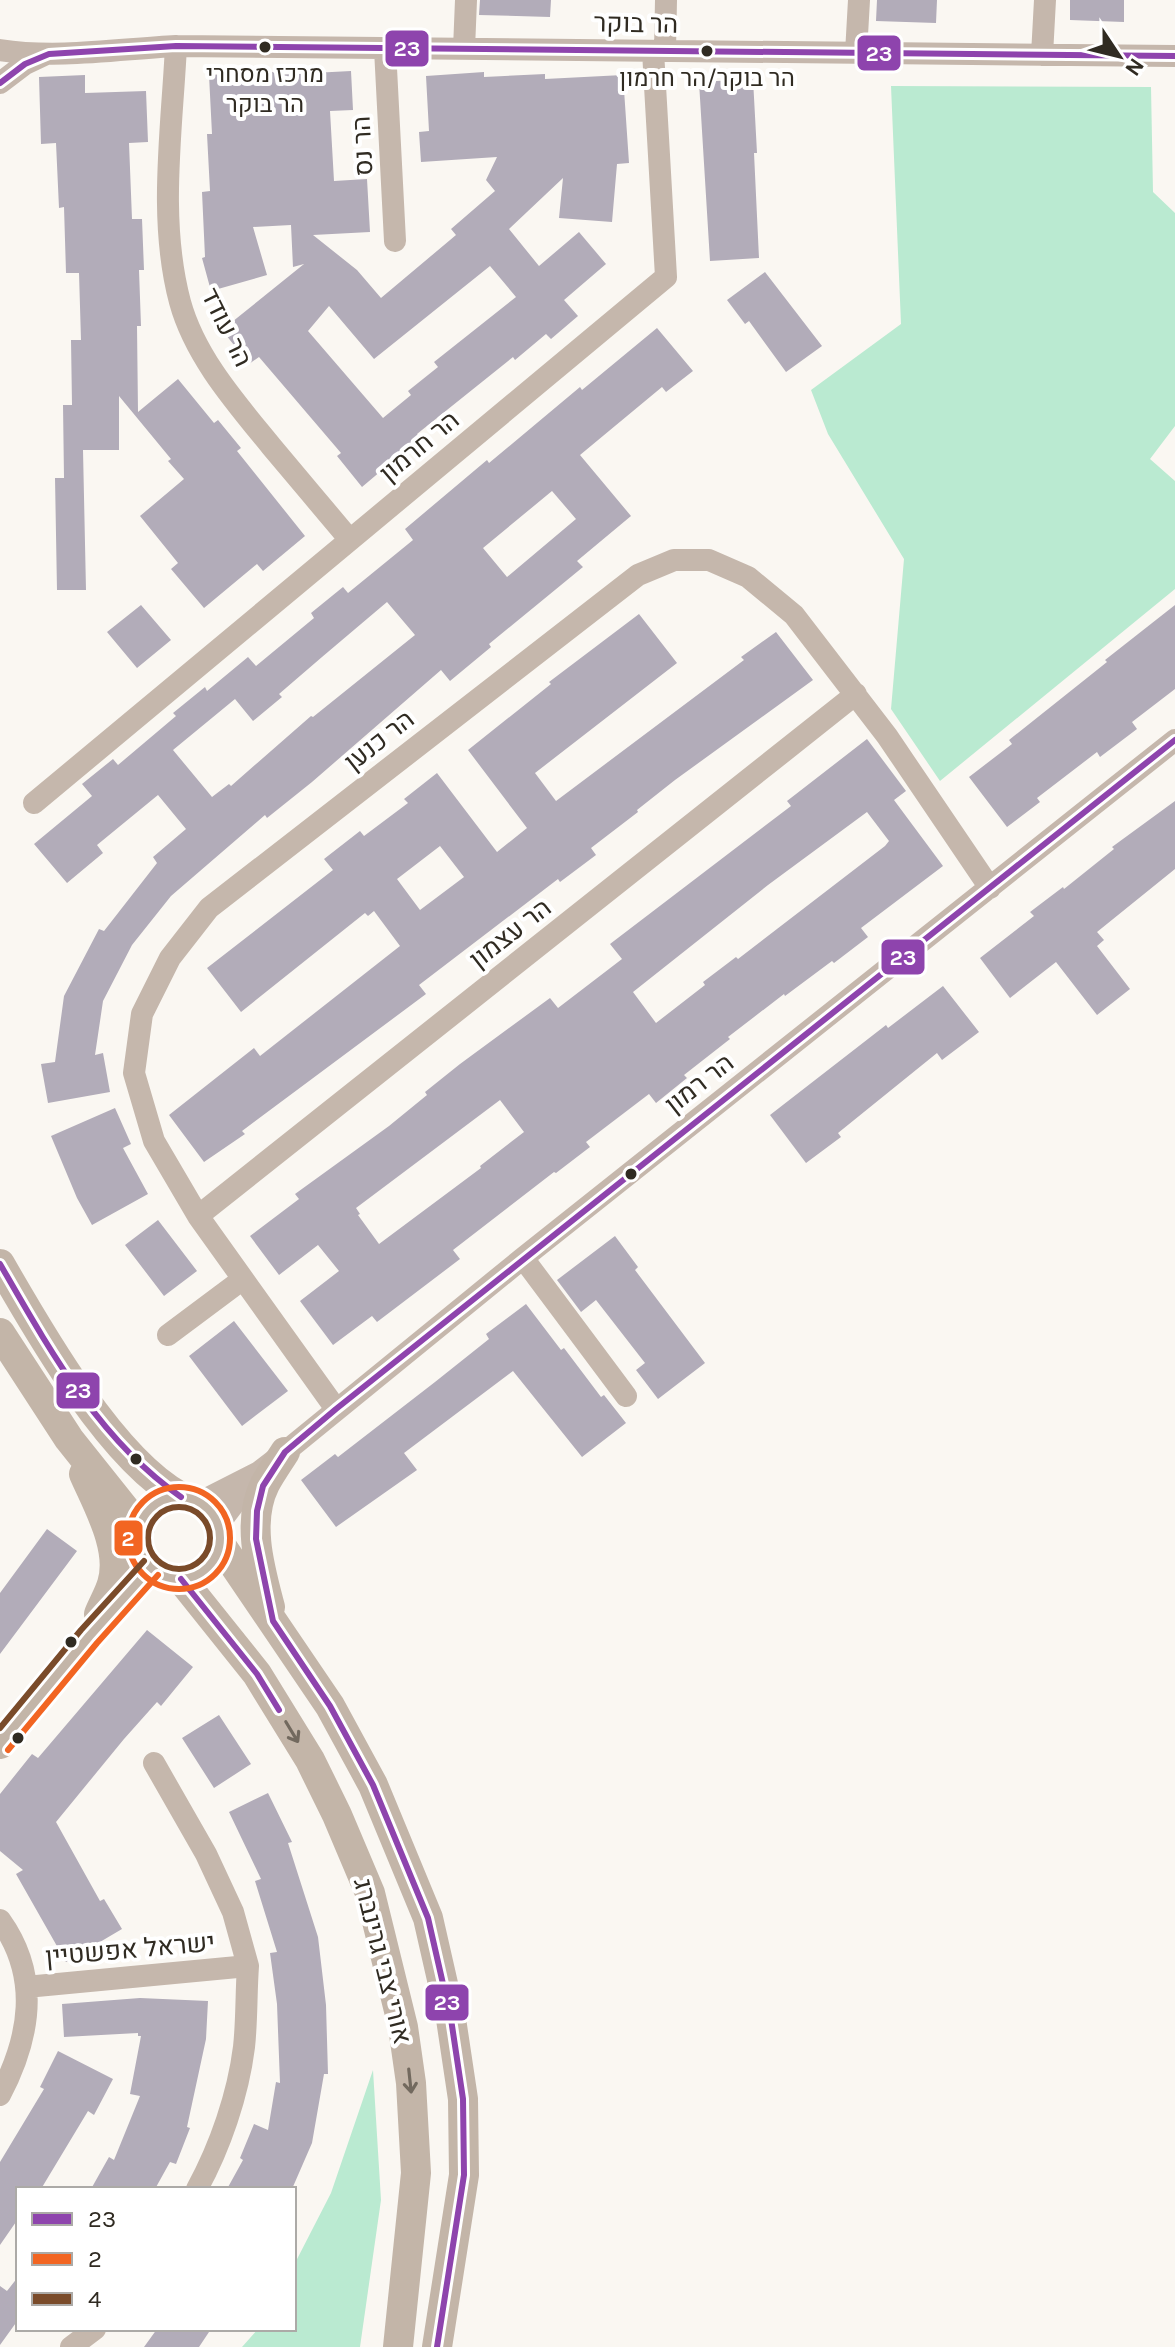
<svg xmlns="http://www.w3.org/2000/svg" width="1175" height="2347" font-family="Karla,Heebo,sans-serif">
  <rect width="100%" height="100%" fill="#faf7f2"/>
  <path fill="#baead1" d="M891,86L1151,87L1153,192L1175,213V426L1150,459L1175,481V589L940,781L891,709L904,559L828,434L811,390L901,324Z
    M373,2070L381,2200L360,2347H242L258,2329H294V2265L331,2193Z"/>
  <path fill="#b2acb9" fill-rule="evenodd" d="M480,0H551L550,17L479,15Z
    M877,0H937L936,23L876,21Z
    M1070,0H1124V22L1070,20Z
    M351,71L353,110L330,111L334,181L367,179L370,232L313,235L357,270L381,298L456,235L451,229L495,191L486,180L497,157L421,162L419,132L429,131L426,76L484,72V77L545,74V79L623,75L629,163L617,164L612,222L559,218L563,178L509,229L539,266L579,232L606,264L564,300L578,316L551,339L546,334L515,360L513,357L417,434L420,438L362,487L337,456L341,453L259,357L249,364L222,330L304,264L293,267L291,225L253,227L267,275L211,291L202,258L205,257L202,192L210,191L207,134H212L209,75L275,72V75ZM490,266L516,297L434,362L438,367L408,391L411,395L383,418L308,331L329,306L374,359Z
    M85,75V93L146,91L148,142L129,143L132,219H142L144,270H139L141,326H137L138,412L178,379L214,423L218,420L241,448L237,451L305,536L263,571L257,564L204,608L171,569L178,563L140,516L184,479L168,461L171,459L119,396V450H83L86,590H57L55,478H64L63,405H72L71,340H81L79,273H66L64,207L59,208L56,143L41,144L39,77Z
    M753,79L757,153H754L759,258L710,261L699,82Z
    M765,272L822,346L786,372L749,321L745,324L727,300Z
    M657,328L693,371L666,392L662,387L580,455L631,516L577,561L583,567L489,644L491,647L450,681L441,670L312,782L267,818L265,815L171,896L132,945L103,1001L95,1055L103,1053L110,1092L48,1103L41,1064L55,1062L64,996L99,929L104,931L157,863L153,857L186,829L158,795L97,845L103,853L67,883L34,844L92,796L82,784L113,759L118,765L176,716L173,713L205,687L207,691L248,657L256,666L314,618L311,613L343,587L348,593L413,540L405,529L487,460L489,463L580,387L582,390ZM552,491L576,519L507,577L483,548ZM387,602L415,635L313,717L311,716L231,786L229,784L212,797L173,750L235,699L253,721L282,697L279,694L322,657Z
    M141,605L171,640L137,668L107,632Z
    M1175,605V689L1132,722L1137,729L1100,757L1097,752L1037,798L1040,802L1007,827L969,777L1012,744L1009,740L1107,662L1105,660Z
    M639,614L677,663L535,773L556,801L744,660L741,657L776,632L813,680L675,780L637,810L638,812L591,848L596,855L560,882L558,879L419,985L426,994L242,1131L245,1134L204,1162L169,1115L254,1048L260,1056L400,946L374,911L368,916L365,913L241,1012L207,968L333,870L324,859L360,831L364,836L408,803L404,799L437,773L497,852L527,828L468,750L551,684L549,682ZM440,846L464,877L420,910L397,879Z
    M867,739L906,791L894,800L943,866L861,928L868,937L834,963L832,961L785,996L784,994L728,1037L730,1039L684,1075L687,1078L656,1103L649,1094L586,1142L590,1147L556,1173L554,1172L453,1250L460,1259L377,1322L372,1316L333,1345L300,1301L339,1271L318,1245L279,1275L250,1236L299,1199L295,1194L389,1126L427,1095L425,1092L460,1064L550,998L558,1008L622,959L610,944L791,806L787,801ZM867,812L889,841L885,846L738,959L736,957L703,982L705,985L656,1023L633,992L768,885ZM500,1100L524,1132L480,1166L481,1168L379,1244L358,1215L360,1214L356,1208Z
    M1175,801V869L1097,932L1104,940L1097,946L1130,989L1097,1015L1056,962L1010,998L980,958L1034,916L1030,912L1063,887L1064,889L1114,849L1112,847Z
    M943,986L979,1032L942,1060L937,1053L838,1133L841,1137L806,1163L770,1115L886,1025L888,1028Z
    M115,1108L131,1144L123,1148L148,1194L92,1225L77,1198L51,1136Z
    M158,1220L197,1271L164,1296L125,1245Z
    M615,1236L638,1267L635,1270L705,1363L658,1399L636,1370L645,1363L596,1300L581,1312L557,1280Z
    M526,1304L561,1350L564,1348L601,1397L604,1395L626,1423L582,1457L513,1371L404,1453L417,1470L336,1527L301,1480L335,1454L338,1457L435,1382L489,1339L486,1334Z
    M234,1321L288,1391L242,1426L189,1356Z
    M47,1529L77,1551L0,1654V1593Z
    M147,1630L193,1667L161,1706L157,1702L124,1739L56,1822L100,1901L104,1899L122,1929L66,1962L16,1874L23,1870L0,1851V1794L32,1754L38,1758Z
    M219,1715L251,1764L214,1788L182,1738Z
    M268,1793L292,1842L288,1843L318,1937L326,2005L328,2074H324L312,2143L292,2189H227L243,2160L240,2158L254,2124L268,2130L276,2082L280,2083L277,2004L270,1953L277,1952L255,1881L261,1879L229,1812Z
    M140,1998L208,2001L206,2039L187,2127L190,2128L176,2164L170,2162L155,2189H91L109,2157L114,2160L140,2096L130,2094L141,2036H138V2033L64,2037L62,2004Z
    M58,2051L113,2079L94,2115L88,2111L41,2189H18V2219L0,2245V2162L44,2089L40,2087Z
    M18,2277V2320L0,2345V2286L7,2291Z
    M157,2329H211L199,2347H144Z"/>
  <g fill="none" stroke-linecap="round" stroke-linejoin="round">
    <path stroke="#c5b7ac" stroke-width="22" d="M176,46C172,129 158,220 180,302C195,357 236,403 271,446C297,477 324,509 350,540
      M385,49L395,241
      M464,49L466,0
      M0,50C57,59 119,49 176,46L1175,56
      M665,51L666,0
      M856,53L859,0
      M1042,55L1045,0
      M0,83L25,64L44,55
      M34,803L666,277L653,51
      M198,1216L856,694
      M523,1258L626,1396
      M168,1335L243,1279
      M336,1409L198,1216L154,1141L134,1073L142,1014L170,958L209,908L638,575L674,560H709L748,577L794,615L887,736L990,888
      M200,1502L259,1472L285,1452L523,1258L1175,740
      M218,1525L255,1476
      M154,1763L206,1854L233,1912L248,1966
      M0,1920C41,1977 30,2038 0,2095
      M26,1987L248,1966C246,1993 247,2020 244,2047C238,2095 220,2147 197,2189
      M71,2347L95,2329"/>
    <path stroke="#c3b5a8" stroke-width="30" d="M0,1264C39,1332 112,1460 181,1497
      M0,1333L69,1439L140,1528
      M84,1474C98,1506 123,1549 112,1584C109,1594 103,1604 99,1614
      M138 1538a41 41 0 1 1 82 0a41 41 0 1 1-82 0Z
      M220,1544L330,1706L373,1785L428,1918L451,2019L463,2099L464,2175L437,2347
      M181,1579L257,1674L310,1760L337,1815L370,1893L403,2027L411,2083L416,2173L398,2347
      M270,1607C260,1569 246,1522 265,1484C271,1473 278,1463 285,1452
      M0,1744L89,1636L151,1568"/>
    <g stroke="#fff" stroke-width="12">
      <path id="bus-1" d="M0,83L25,64L49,54L176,46L1175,56
        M0,1264C49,1349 99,1440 181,1497
        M181,1579L257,1674L279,1710
        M437,2347L464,2175L463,2099L451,2019L428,1918L373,1785L330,1706L273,1621L256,1539L257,1511L263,1486L285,1452L336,1409L1175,740"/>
    </g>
    <g stroke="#fff" stroke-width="12">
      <path id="bus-2" d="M128 1538a51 51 0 1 1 102 0a51 51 0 1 1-102 0Z
        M8,1750L97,1643L158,1575"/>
    </g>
    <g stroke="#fff" stroke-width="12">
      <path id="bus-3" d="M148 1538a31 31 0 1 1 62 0a31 31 0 1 1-62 0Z
        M0,1728L81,1630L144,1561"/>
    </g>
    <use href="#bus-1" stroke="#8e44ad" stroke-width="6"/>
    <use href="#bus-2" stroke="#f26522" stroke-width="6"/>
    <use href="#bus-3" stroke="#7a4b2a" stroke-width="6"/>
  </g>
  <defs><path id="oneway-shaft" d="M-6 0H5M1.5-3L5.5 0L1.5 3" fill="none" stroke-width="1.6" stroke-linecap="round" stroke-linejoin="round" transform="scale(2)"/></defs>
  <g stroke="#72695e">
    <use href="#oneway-shaft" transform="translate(292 1732) rotate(59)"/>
    <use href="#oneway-shaft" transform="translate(410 2081) rotate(84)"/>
  </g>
  <g fill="#302b22" stroke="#fff" stroke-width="3">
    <circle cx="265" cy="47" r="7"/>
    <circle cx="707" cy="51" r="7"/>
    <circle cx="631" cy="1174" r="7"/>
    <circle cx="136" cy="1459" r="7"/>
    <circle cx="71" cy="1642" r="7"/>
    <circle cx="18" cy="1738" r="7"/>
  </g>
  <g text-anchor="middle" stroke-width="8" stroke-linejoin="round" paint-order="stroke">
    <g font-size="24" fill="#302b22" stroke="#fff">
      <text x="265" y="82">מרכז מסחרי<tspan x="265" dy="30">הר בוקר</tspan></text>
      <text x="707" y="86">הר בוקר/הר חרמון</text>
    </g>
    <g font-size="26" fill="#302b22" stroke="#fff">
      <text transform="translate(636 23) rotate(1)" y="9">הר בוקר</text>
      <text transform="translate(362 146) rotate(-93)" y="9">הר נס</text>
      <text transform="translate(227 327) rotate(64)" y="9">הר עודד</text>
      <text transform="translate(419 446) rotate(-40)" y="9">הר חרמון</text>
      <text transform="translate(379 740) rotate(-38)" y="9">הר כנען</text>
      <text transform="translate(510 933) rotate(-38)" y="9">הר עצמון</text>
      <text transform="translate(699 1083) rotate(-38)" y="9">הר רמון</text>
      <text transform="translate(130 1949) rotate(-5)" y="9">ישראל אפשטיין</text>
      <text transform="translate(383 1961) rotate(76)" y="9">אורי צבי גרינברג</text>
    </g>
  </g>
  <g stroke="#fff" stroke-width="3">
    <rect x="384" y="29" width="46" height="39" rx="8" fill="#8e44ad"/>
    <rect x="856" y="34" width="46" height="38" rx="8" fill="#8e44ad"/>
    <rect x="880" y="938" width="46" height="38" rx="8" fill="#8e44ad"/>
    <rect x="55" y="1371" width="46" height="39" rx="8" fill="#8e44ad"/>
    <rect x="113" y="1519" width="31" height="38" rx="8" fill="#f26522"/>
    <rect x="424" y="1983" width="46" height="39" rx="8" fill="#8e44ad"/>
  </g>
  <g font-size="22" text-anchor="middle" font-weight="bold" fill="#fff">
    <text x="407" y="56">23</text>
    <text x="879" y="61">23</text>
    <text x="903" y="965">23</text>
    <text x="78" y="1398">23</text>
    <text x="128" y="1546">2</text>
    <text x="447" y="2010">23</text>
  </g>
  <rect x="16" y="2187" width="280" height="144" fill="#ffffff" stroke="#acaaa7" stroke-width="2"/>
  <rect x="32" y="2213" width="40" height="12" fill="#8e44ad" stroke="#acaaa7" stroke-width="2"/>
  <text x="88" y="2227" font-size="24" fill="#302b22">23</text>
  <rect x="32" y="2253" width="40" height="12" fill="#f26522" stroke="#acaaa7" stroke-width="2"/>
  <text x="88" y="2267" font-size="24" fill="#302b22">2</text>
  <rect x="32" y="2293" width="40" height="12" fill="#7a4b2a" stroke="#acaaa7" stroke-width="2"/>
  <text x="88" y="2307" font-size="24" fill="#302b22">4</text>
  <g transform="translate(1119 56) rotate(125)" stroke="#ffffff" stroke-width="6" paint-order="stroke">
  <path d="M0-6L14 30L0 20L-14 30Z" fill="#302b22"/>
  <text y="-12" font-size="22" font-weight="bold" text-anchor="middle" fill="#302b22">N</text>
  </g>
</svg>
